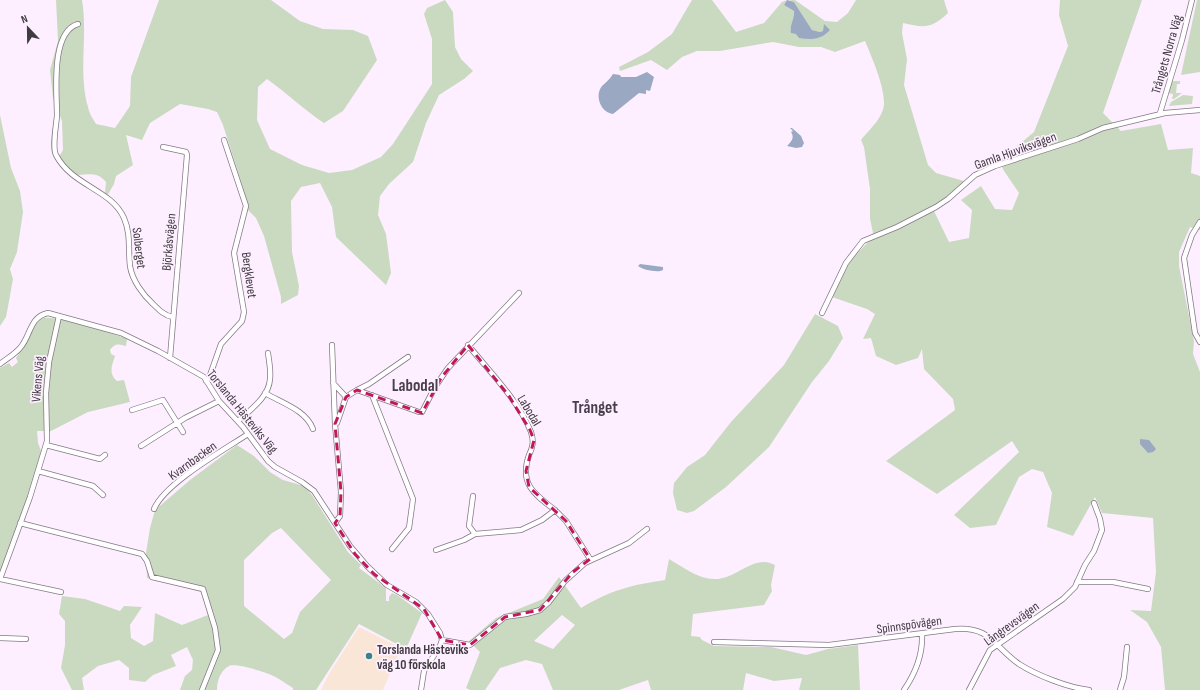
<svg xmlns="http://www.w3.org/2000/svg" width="1200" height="690" font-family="'Sofia Sans Condensed',sans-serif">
  <rect width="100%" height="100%" fill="#fdefff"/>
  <path fill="#fae6d7" d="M359,627L401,648L383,690H321L329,674Z"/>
  <path fill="#cadac0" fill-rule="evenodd" d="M56,0H82C88,35 78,73 88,107C89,113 93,119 96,124L115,128L130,106L131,77L159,0H271L300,21L323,29L353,30L368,36L377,60L343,111L324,123C304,110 287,93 267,79L258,87L257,120L270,149L302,165L329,173L352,170L381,157L393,144L432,84V39L424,14L427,8L445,0L453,12L455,47L461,59L473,71L464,79L439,95L426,123L413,162L389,184L380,196L378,215L386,234L391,273L386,285L336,237L332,207L320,183L301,187L291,201L292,252L299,286L298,295L281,304V297L264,236L256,218L247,209L243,188L223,125L217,112L208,109L180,104L150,123L142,140L126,135L133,165L116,176L114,184L107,196L105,193L106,182C98,172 90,174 78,175L71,171L59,157L63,150L62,121L53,98L50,70L58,41Z
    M692,0H712L736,32L764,23L782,2L787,0L784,5L794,11L795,19L790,30L803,38L811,39L823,31L820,32L812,30L794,2L789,0H795L825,21L837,22L848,13L856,0H944L948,13C931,29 924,28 903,23L902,33L907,59L904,85L928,165L936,173L964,181L947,197L932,207L949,242L969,238L972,210L961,200L981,186L995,209L1012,210L1019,193L1004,171L999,161L1034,132L1068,46L1059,15L1060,0H1142L1103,113L1121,131L1161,124L1168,150L1193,148L1191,173L1200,176V230L1190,227L1179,252V266L1194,341L1193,354L1200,372V690H1165L1161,647L1147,622L1130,610L1151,611L1156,572L1153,518L1102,513L1095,497L1073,536L1047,527L1052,493L1043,472L1032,469L1019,477L996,525L970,528L954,515L1019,452L1012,441L937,494L886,461L955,410L953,399L924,369L922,349L918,358L896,365L876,356L871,338L863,339L875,314L867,309L832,297L843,271L852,259L869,241L873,233L870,219V189L864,147L861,140C869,130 884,117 884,103C884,85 872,58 865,41L835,52L821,47H799L773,42L720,51H697L682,57L667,70L651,60L620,71L619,67L648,52L672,34Z
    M1197,0H1200V72L1181,75Z
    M1172,81H1180V84H1177L1176,93H1182L1174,99H1172L1173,94L1167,93Z
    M1183,95L1193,96L1192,104L1169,106L1171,102Z
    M0,115L11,168L20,191L23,212L17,252L10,269L13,279L7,312L6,317L0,326Z
    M815,314L838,326L843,338L829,361L812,382L769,447L726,487L694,511L687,513L677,510L673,493L674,483L687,467L705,455L731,422L784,365Z
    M43,318C62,316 107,332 127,339L126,346C118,344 115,343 110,350L111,354L115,356C112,365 108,374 117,381L124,380L130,402L88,412L51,431H37L38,443L41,451L24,510L0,575V368L9,363L12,367L18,362L16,358C25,347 32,324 43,318Z
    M237,445L254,456L270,472L283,480L304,486L312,495L348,552L361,565L359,568L386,588V601H389V597L392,593L397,595L422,613L406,649L359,624L316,690H293V688C285,683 277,677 269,674C262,671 235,663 229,666C220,671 217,681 217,690H180L185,676L192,670L193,660L187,647L171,655L176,666L153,675L145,682L129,680V668L119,660L98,666L82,678L84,690H72L61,668L65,645V621L59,614L62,596L85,599L120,611L124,606L142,607L130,625L131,638L144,646L153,641L155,613L182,625L208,615L201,592L147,578L146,553L150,528L155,510L190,480ZM281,528L331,580L300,612L292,633L284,639L244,606V560L272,533Z
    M669,559C683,567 698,579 714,579C736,580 754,553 775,565L771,585L772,591L764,605L693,614L691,636L700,637L702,640L714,646L771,647L806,655L828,649L858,645L860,690H799L802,678L774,681L746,673L743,690H651L648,680L619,690H553L542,664L526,660L500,668L485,690H470L466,688L480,652L469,641L496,618L543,599L559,577L581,608C611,590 631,585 665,580ZM562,615L575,625L553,649L534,641Z"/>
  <path fill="#9ba8c2" d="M787,0L794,2L812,30L820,32L823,31L824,24L830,30C821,40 811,40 799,38L796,34L791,33C789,26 795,19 794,11L784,5Z
    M647,72L654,77L650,91L646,90V94L639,93L613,114C601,113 594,96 602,86C606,82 610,79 613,74L620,75L621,77H636Z
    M790,128H792L801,136L804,143L802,147L796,148L787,146C791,142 795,138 791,132L793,131Z
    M640,264L663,267V270C658,273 643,270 638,266Z
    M1140,439L1149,440L1156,449L1153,452L1148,453L1140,444Z"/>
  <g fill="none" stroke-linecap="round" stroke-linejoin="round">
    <g stroke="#847886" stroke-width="6">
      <path id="minor" d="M78,24C50,32 57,94 57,116C56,126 52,148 56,155C72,186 111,189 124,218C131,234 128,249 130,266C132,280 143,295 153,304C159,310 165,316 173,317
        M1160,113L1182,40L1192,0
        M163,147L186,152L187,155L170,358
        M1200,222L1192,235L1184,258L1195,333L1200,342
        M822,313L846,263L863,241L897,227L936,207L948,199L975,175L995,166L1078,139L1103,128L1165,113L1200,110
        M332,345L335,424L341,492L340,516L335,523
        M468,345C489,371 519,401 531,432C534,441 533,447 529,455C519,484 534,494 555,510
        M0,364C6,359 14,355 20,348C31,336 29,317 48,313L121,333L158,351L204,377L219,401L243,427L268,461L275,467L302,482L314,491L350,546L367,566L387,585L416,602L428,614L440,633L442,640L440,646L424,671L421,690
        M206,381L209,378L221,344L242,321L244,312L234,253L246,206L224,140
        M333,383L346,397
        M357,390L369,384L408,357
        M265,393C282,403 306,410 313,429
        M372,395L413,499L409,528L392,549
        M132,410L163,400L183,432
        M238,421C250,410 269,397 270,379C271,370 269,361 268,353
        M335,424L337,423L346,397L357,390L419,412H422L435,387L448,368L519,293
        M46,445L100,459L105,455
        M141,446L185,418L219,401
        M38,471L93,486L103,495
        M473,496L469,526L475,534
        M154,509C165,483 224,450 248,434
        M20,523L142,554L147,561L152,577L203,589L215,628L218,650L202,690
        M436,550L464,540L475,534L521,530L542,520L555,510L566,521L590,559
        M0,579L30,497L47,441L46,393L49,362L59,316
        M0,579L61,592
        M1077,582H1113L1148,589
        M0,638L26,639
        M442,640L470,645L505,617L526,614L540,610L549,602L565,581L585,563L629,543L647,529
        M714,642L829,645L955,629C991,626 994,647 1019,664C1036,675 1069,688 1089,690
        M904,690C915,674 923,655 922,634
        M969,690L990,650L1063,599L1075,587L1085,565L1094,551L1102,530L1100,519L1094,503
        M1120,690L1124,677L1127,647"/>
    </g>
    <use href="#minor" stroke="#fff" stroke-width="4.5"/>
  </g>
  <path fill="none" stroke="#c2185b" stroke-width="3" stroke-dasharray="8 5" stroke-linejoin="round" d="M468,345L509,396L530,430L534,440L526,471L529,487L566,521L590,559L573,572L540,610L505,617L470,645L442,640L424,609L374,574L355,554L335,523L340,516L341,492L335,424L346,397L357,390L422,413L441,378Z"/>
  <circle fill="#3a8288" stroke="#fdefff" stroke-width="1.5" cx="369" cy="656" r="4"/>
  <g text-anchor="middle" stroke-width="3.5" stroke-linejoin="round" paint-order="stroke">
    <g font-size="13" fill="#403b41" stroke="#fdefff">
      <text transform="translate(1166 54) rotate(-74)" y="5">Trångets Norra Väg</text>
      <text transform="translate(1015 150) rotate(-20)" y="5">Gamla Hjuviksvägen</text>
      <text transform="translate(168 242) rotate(-85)" y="5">Björkåsvägen</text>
      <text transform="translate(140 248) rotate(83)" y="5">Solberget</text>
      <text transform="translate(250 275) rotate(82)" y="5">Bergklevet</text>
      <text transform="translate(37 379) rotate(-85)" y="5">Vikens Väg</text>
      <text transform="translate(530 410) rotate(59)" y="5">Labodal</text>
      <text transform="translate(243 411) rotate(51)" y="5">Torslanda Hästeviks Väg</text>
      <text transform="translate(192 460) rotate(-36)" y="5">Kvarnbacken</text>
      <text transform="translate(1011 623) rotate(-36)" y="5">Långrevsvägen</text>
      <text transform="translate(909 624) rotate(-8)" y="5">Spinnspövägen</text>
    </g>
    <g font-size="13" font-weight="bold" fill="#403b41" stroke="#fdefff" text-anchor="start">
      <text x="377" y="654">Torslanda Hästeviks<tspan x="377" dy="15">väg 10 förskola</tspan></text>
    </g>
    <g font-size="17" font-weight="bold" fill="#493f4b" stroke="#fdefff">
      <text x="415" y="391">Labodal</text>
      <text x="595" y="413">Trånget</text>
    </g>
  </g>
  <g transform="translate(28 28) rotate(338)" stroke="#fdefff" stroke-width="3" paint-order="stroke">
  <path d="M0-3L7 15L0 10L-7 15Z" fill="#403b41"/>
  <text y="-6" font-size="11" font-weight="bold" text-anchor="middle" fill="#403b41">N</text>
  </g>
</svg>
